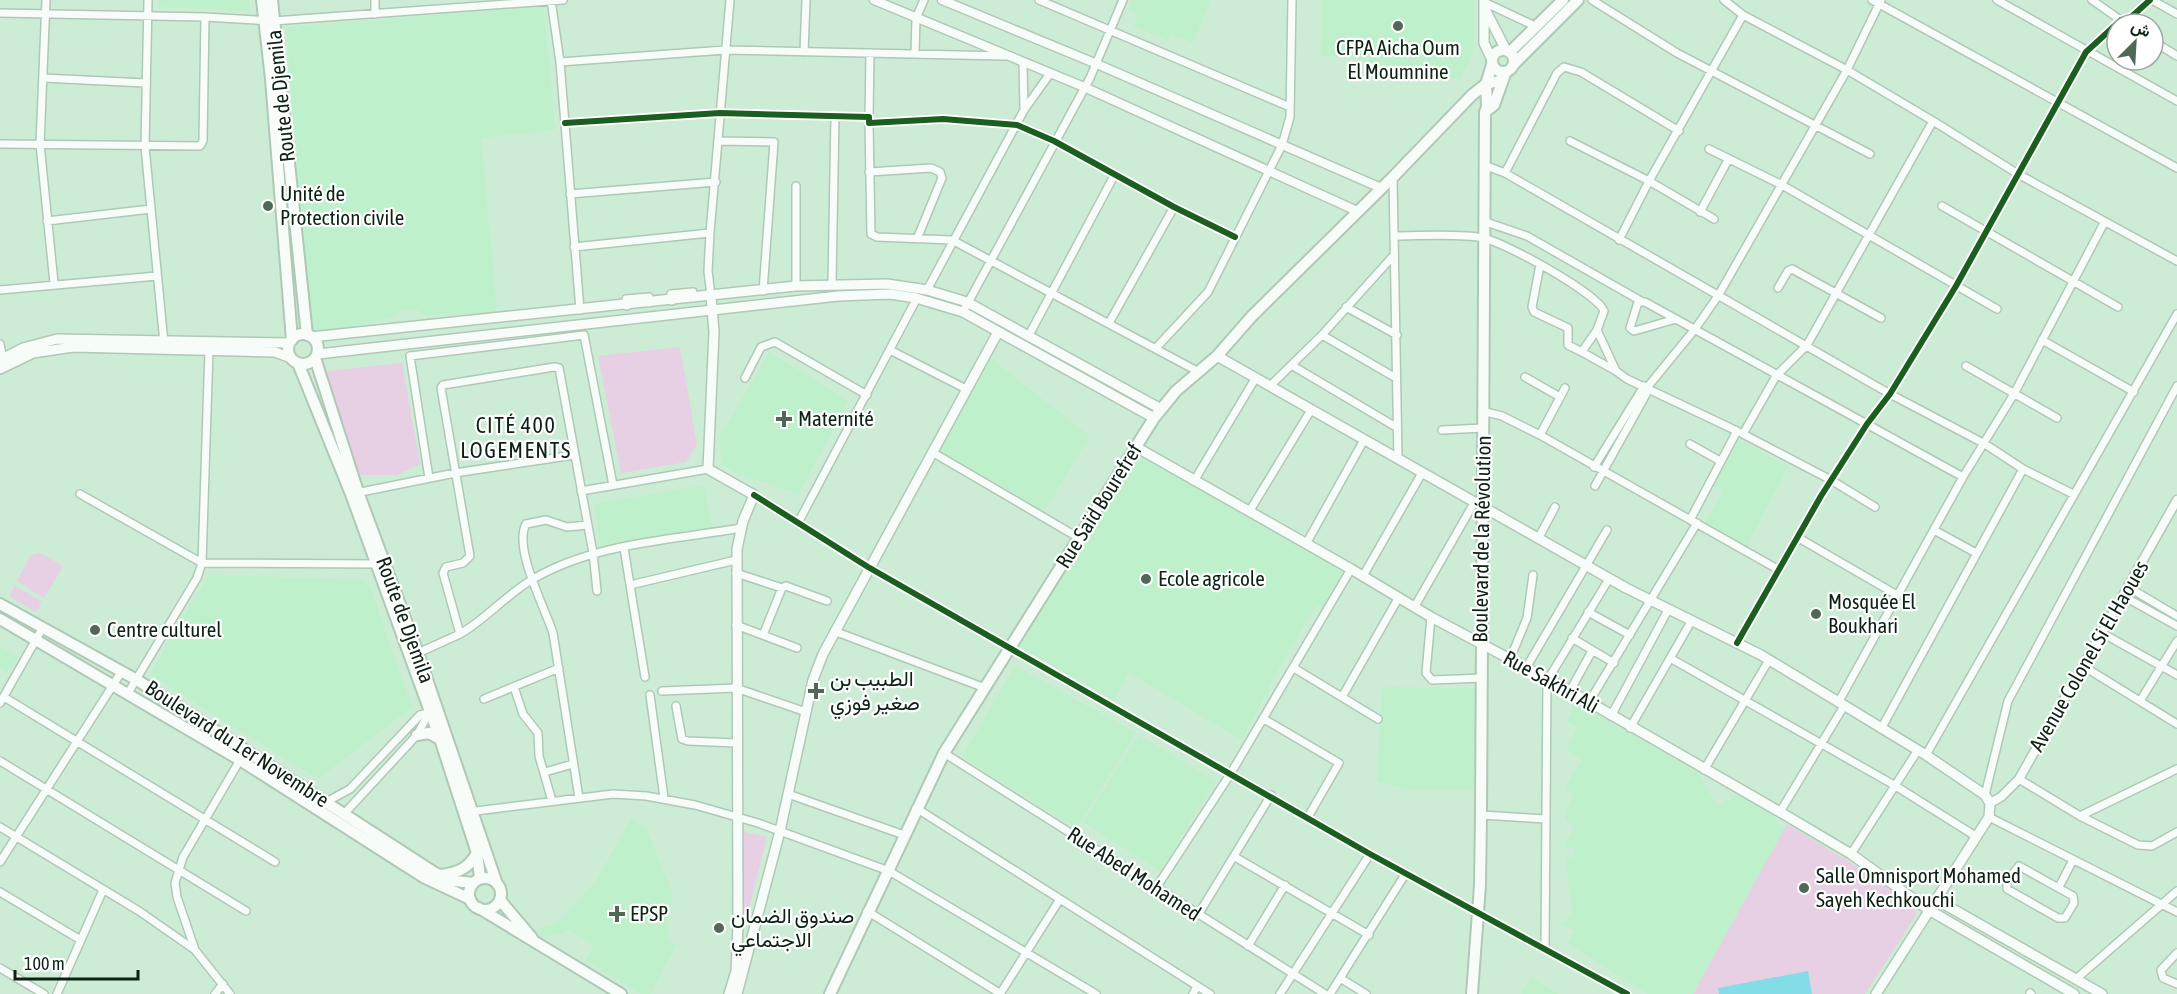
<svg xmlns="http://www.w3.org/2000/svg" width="2177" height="994" font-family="'Asap Condensed',Vazirmatn,sans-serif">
  <rect width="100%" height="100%" fill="#cdecd5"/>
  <path fill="#bff0cc" d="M159,0H249L250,11L159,7Z
    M1132,0H1211L1193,43L1171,34L1168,41L1133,26L1138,14L1128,10Z
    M1322,0H1473V52L1461,78L1389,80L1358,57L1321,56Z
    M544,6L555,130L481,138L497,312L424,316L416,309L404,310L392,318L344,329L312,330L309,323L286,27Z
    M769,352L849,401L798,494L736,473L722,465L719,438Z
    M990,358L1090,436L1043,513L937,452Z
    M1738,439L1788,467L1746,547L1704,524L1724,490L1710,486Z
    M1137,453L1344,569L1322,607L1316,605L1285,657L1242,740L1129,673L1113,701L1015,644Z
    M704,485L713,530L601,550L594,504Z
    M209,574L364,580L370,587L412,707L318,779L150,675Z
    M0,646L18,657L8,672L0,668Z
    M1015,666L1136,733L1076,828L962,757Z
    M1382,687L1478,688L1476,790L1404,789L1377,781Z
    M1576,702L1697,772L1718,806L1737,794L1776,817L1777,823L1782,826L1787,824L1693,994H1648L1567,943L1574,931L1563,925L1572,911L1565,857L1571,858L1576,849L1563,847L1574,828L1565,818L1566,810L1574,794L1564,789L1582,760L1566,749L1578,727L1567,721Z
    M1139,735L1215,781L1160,871L1083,822Z
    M631,818L646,829L674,896L669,906L667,941L676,945L650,994H641L586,960L594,945L568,929L564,933L544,937L533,930L558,922L595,883Z
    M1531,977L1548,988L1559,994H1521Z"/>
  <path fill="#e7cfe4" d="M680,347L697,445L686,462L621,473L598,356Z
    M402,363L420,464L397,475H359L327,390L328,371Z
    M40,553L63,566L44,598L17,581L31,555Z
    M15,586L42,602L36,612L9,596Z
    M1787,824L1913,901L1916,915L1865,994H1693Z
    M740,831L767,837L743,932Z"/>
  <path fill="#82dde6" d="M1808,971L1812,994H1719L1718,988Z"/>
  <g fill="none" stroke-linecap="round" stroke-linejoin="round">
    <g stroke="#b0c8b6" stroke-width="10">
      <path id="minor" d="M46,0L40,144L54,283
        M148,0L145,147L164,343
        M551,0L560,62L580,310
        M1039,0L1290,107
        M1592,0L1677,53L1870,154
        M1724,0L1743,15L1847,70L1933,121L2018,174L2177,261
        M1872,0L2177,168
        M1997,0L2177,101
        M2092,0L2126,24
        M2152,0L2177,14
        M1484,2L1537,27
        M0,13L205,17L273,21L563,0
        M375,14V0
        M2153,41L2177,56
        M804,52L806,0
        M915,54L916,18L924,0
        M560,62L725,50L1005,56
        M1023,64L1024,110
        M43,78L145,83
        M869,117L870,53
        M565,123L720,113L869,117V123L943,119L1017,125L1054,141L1174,207L1235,237
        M869,123L871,234L877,237L952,240L1197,371
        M718,141L774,142L763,291
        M1570,141L1649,181L1714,219
        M0,144L200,146L203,141L205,17
        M1709,149L1782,185L1997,309
        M1484,165L1505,173L1890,394L1985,444L2023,469L2073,494
        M869,172L931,168L940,172L942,178L917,239
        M1505,173L1557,73L1564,67L1581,72L1679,131
        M1393,177L1398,459
        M796,186V286
        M570,194L716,182
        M1942,206L2118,307
        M1700,212L1728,160
        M47,221L151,209
        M1486,222L1527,236L1641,301
        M1395,236C1420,236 1459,233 1483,238C1504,242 1597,293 1604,311L1597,330L1583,350L1580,351L1568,345V328L1534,312L1532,307L1540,265
        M1619,240L1649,181L1743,15
        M574,247L710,233
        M832,283L835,116
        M1778,288L1788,271L1792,269L1881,318
        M0,290L157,276
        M927,290L1024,110L1049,75
        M711,296L708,271L710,233L730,0
        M672,301L671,294L693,292L694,298
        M627,306L626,299L649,297V303
        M1346,307L1397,335
        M963,312L1090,78L1123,0
        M1676,319L1634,331L1630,328L1638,302H1645C1751,361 1857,418 1963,477
        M1109,323L1174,207
        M1597,330L1616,371L1627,379L1737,431L1690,520
        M1322,335L1396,378
        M1028,337L1115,174
        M2042,340L2134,392
        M0,344L3,361
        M1156,348L1208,292L1282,145L1290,117L1292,0
        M890,350L966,389
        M1580,351L1616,371
        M1293,366L1396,427
        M1966,366L2057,418
        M1525,377L1560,397
        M745,378L761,347L775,342L867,395
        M1650,384L1695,329L1718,296L1847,70L1881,0
        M1270,386L1322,335L1394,255
        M1482,411L1502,416L1540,435L1779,570
        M1442,430L1484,428
        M1741,433L1831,480L1875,507
        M1743,434L1776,376L1807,345L1933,121
        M1540,435L1565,388
        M1690,444L1720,461
        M932,452L1079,538
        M1594,467L1644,386
        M429,478L410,356L584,335L613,485
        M1194,481L1255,379
        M1595,486L1649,389
        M581,491L708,469
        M356,493L455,473L574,455
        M80,494L202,563L209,350
        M754,495L868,567L1370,854L1627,994
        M1249,512L1311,410
        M798,523L917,298
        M1934,530L1976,553
        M1797,537L1897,595
        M1538,539L1555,507
        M1306,544L1364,440
        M624,548L630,585
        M736,573L782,588
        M1363,576L1422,473
        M2128,587L2177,616
        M2123,596L2177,626
        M1415,606L1474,503
        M1588,612L1630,635
        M1431,617L1426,673L1432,680L1483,678
        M736,625L797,648
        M834,631L985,688
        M2102,633L2177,675
        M460,634C486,619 507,594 533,579C594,543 672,540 741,528
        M763,635L782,588L786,586L827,601
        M1572,638L1614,663
        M1737,643L1821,496L1867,424L1890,394L1956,286L2086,52L2121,20L2130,18L2150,0
        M418,653L460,634L443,573L446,567L463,563L470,556L441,388L443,385L554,367L559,368L593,553L597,591
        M1670,658L1894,785L1977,837
        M1510,659L1527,618L1533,575
        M2083,666L2177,724
        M1294,668L1378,719
        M1526,668L1607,530
        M645,677L630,585L736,560
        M514,687L523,714L538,733L539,756L552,801
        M662,691L736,688L806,712
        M1570,691L1592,651
        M128,693L197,578L202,563L379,564
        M650,695L664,798
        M4,697L275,862
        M1342,697L1399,597
        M484,699L559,668
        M2140,701L2177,641
        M1589,702L1697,523
        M0,703L42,629
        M1838,703L1963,477L2014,394L2104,223
        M676,706L682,739L688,741L736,743
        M1611,716L1668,610
        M1264,719L1339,763L1308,817
        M1630,728L1692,620
        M1881,729L2023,469
        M944,753L1325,994
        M1926,755L2177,314
        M0,761L246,911
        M1704,770L1769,660
        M545,772L573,764
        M2019,779L2080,816L2177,769
        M788,794L904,835
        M1985,795L2008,701L2177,386
        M579,798L553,633C545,608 513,548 526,524L546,520L567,527L588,525
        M326,802L350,789L420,715L433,712
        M916,808L1210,994
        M468,812L613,794L646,796L695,805L758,823L889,871L1096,994
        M1780,812L1844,706
        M343,815L417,735L430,711
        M1481,815L1546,819
        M2080,816L2138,845L2152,846L2177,832
        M1989,817L2177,912
        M0,827L139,911L195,950
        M1851,854L1918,750
        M1235,857L1369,935
        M0,862L122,671
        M2019,866L2073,896L2074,903L2065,918H2058L2007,889V881Z
        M2059,887L2073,860
        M1156,888L1231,773L1351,569
        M0,892L79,939
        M867,911L1001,994
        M1198,915L1271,795
        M1248,946L1285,885
        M1545,949L1547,681L1609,579
        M2177,953L2161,970L2163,978L2177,984
        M0,968L44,994
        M1340,978L1366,994
        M2076,979L2177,891
        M2030,993L2031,994
        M57,994L103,890
        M215,994L223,984
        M230,994L195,950L177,897L175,883L183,857L240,760
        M1000,994L1060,899
        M1193,994L1197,986
        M1280,994L1370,854
        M1330,994L1406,873"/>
    </g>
    <g stroke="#b0c8b6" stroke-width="11">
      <path id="tertiary" d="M874,0L1084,87L1357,211
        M942,0L1097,64L1381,188
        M1990,803L2001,797L2019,779L2177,500"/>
    </g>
    <g stroke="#b0c8b6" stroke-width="12">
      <path id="secondary" d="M1484,0V43L1492,60
        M1485,9L1506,50
        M711,296L714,332L708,469L754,495L743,521L737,549L738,925L736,971L729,994
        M311,337L796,286L887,284L927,290L967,302L1161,409
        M318,354L838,296L890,294L916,298L963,312L1154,418
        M1217,356L1626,588L1761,655L1926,755L1985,795L1990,803L1989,817L1876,994
        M0,360L23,348L57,339L290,343
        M0,369L33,353L73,347L275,352L291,358
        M1136,447L1351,569L1431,617L1570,691L1780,812L1851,854L1929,910L2074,994
        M1937,900L2102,994
        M737,994L780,831L813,680L823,654L998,332"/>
    </g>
    <g stroke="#b0c8b6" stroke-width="14">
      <path id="primary" d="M262,0L271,79L292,340
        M272,0L307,335
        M1492 61a11 11 0 1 1 22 0a11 11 0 1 1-22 0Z
        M1510,52L1563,0
        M1514,64L1578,0
        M1485,112L1494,105L1505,74
        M288 349a15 15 0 1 1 30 0a15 15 0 1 1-30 0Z
        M315,358L358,492L418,653L496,881
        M298,363L351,494L440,739L477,853L480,878
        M0,604L137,680L435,873L455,881L473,883
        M0,619L240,760L425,878L470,899
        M417,735L429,733L440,739
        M442,875C459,872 468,869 477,853
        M469 894a16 16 0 1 1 32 0a16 16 0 1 1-32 0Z
        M500,900L532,938
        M479,908L621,994
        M830,994L944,753L1154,418L1176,391L1217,356L1252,316L1393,177L1472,95L1486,84L1503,80
        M1472,994L1480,885L1481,815L1485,112L1487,107L1486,84L1492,65"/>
    </g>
    <use href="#minor" stroke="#f8fcf9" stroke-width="7"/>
    <use href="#tertiary" stroke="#f8fcf9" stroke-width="8"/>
    <use href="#secondary" stroke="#f8fcf9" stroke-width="9"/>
    <use href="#primary" stroke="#f8fcf9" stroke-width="10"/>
    <g stroke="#fff" stroke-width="10">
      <path id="cycleway" d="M565,123L720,113L869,117V123L943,119L1017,125L1054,141L1174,207L1235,237
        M754,495L868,567L1370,854L1627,994
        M1737,643L1821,496L1867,424L1890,394L1956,286L2086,52L2121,20L2130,18L2150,0"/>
    </g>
    <use href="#cycleway" stroke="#1b5e20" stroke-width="6"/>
  </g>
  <g fill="#506957" stroke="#fff" stroke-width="2">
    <circle cx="1398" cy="26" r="6"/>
    <circle cx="268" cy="206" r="6"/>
    <path d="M781 410h6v6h6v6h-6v6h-6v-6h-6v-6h6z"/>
    <circle cx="1146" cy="579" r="6"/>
    <circle cx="1816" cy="614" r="6"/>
    <circle cx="95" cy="630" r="6"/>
    <path d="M813 682h6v6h6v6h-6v6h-6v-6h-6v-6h6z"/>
    <circle cx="1804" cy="888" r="6"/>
    <path d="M614 905h6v6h6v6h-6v6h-6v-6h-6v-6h6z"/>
    <circle cx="719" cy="928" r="6"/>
  </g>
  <g text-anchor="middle" stroke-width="4.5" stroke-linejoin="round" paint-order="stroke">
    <g font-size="21" fill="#0c2213" stroke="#fff" text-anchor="start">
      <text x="1398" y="55" text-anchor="middle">CFPA Aicha Oum<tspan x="1398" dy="24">El Moumnine</tspan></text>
      <text x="280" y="201">Unité de<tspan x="280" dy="24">Protection civile</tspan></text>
      <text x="798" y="426">Maternité</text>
      <text x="1158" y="586">Ecole agricole</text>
      <text x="1828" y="609">Mosquée El<tspan x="1828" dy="24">Boukhari</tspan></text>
      <text x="107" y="637">Centre culturel</text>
      <text x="830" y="686">الطبيب بن<tspan x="830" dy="24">صغير فوزي</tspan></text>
      <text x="1816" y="883">Salle Omnisport Mohamed<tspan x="1816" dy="24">Sayeh Kechkouchi</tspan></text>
      <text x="630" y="921">EPSP</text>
      <text x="731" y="923">صندوق الضمان<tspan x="731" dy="24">الاجتماعي</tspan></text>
    </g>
    <g font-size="21" fill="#0c2213" stroke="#fff">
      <text transform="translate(281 96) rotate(-96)" y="7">Route de Djemila</text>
      <text transform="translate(1099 506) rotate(-58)" y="7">Rue Saïd Bourefref</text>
      <text transform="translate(1482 539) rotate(-89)" y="7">Boulevard de la Révolution</text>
      <text transform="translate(405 620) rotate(70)" y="7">Route de Djemila</text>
      <text transform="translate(2089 656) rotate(-60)" y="7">Avenue Colonel Si El Haoues</text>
      <text transform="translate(1551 682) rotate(29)" y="7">Rue Sakhri Ali</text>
      <text transform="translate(237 744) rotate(33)" y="7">Boulevard du 1er Novembre</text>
      <text transform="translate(1134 874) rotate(33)" y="7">Rue Abed Mohamed</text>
    </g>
    <g font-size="22" letter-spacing="1.5" fill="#0c2213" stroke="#fff">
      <text x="516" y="433">CITÉ 400<tspan x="516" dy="25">LOGEMENTS</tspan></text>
    </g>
  </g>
  <g transform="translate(2135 42) rotate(24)"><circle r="28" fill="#ffffff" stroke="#9ea7a1" stroke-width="1.5"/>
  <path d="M0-4.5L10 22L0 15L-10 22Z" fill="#506957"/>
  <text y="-9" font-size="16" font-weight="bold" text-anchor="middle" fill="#0c2213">ش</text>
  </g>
  <path d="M15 970v9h123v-9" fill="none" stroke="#0c2213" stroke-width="3"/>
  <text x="24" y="970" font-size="18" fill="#0c2213" stroke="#ffffff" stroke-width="4.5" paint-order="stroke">100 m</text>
</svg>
